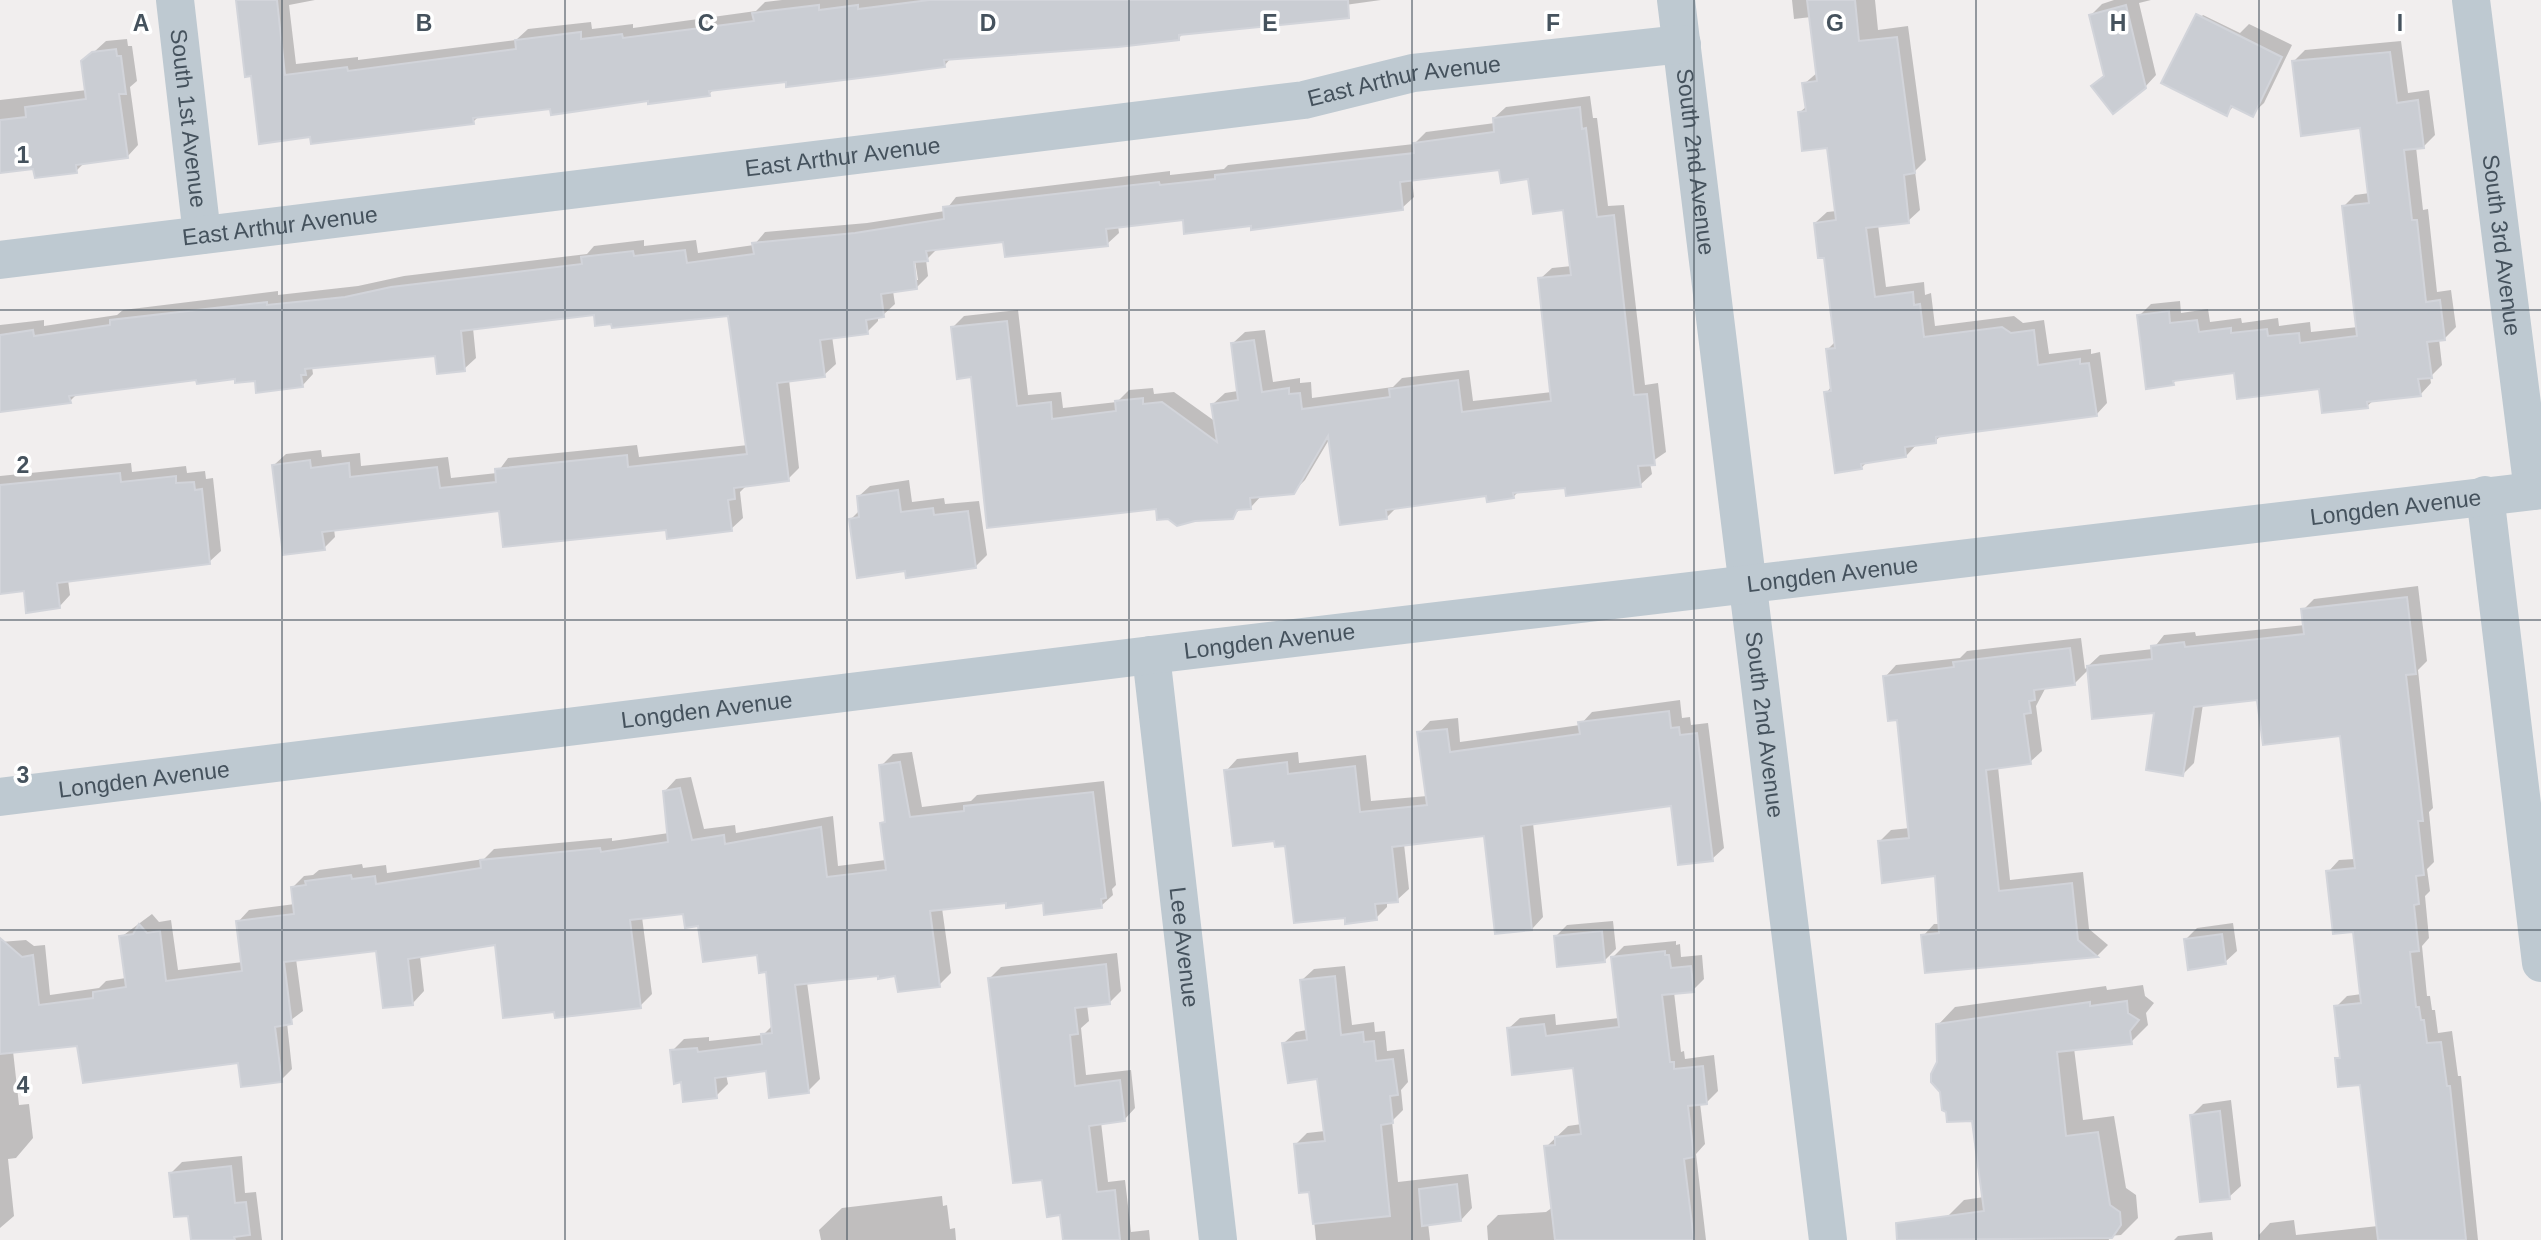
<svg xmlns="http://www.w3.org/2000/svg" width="2541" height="1240" font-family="Arial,sans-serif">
  <rect width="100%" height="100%" fill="#f1eeee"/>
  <path fill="#0003" fill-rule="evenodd" d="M236,0H315L289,5L296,64L358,57V60L516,40L528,29L591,22L592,29L633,24V28L756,11L765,2L782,0H1381L1309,10L1298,23L1258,27L1257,23L1184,32L1179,38L951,58L944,66L714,89L709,94L552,107L479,116L473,122L312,135L252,75Z
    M1792,0H1875L1878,30L1908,26L1926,160L1915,171L1920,210L1908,221L1878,225L1886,287L1924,282L1925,295L1931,293L1935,326L2014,316L2023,323L2044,320L2049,354L2091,349V354L2100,352L2107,403L2096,415L1942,435L1935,441L1917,444L1906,456L1868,461L1861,468L1826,393L1832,386L1828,349L1836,341L1825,256L1815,223L1827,212L1837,211L1829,146L1799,113L1807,106L1804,84L1818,72L1811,17L1794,19Z
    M2114,0H2151L2139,3L2156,75L2145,87L2093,86L2105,74L2091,15L2102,4Z
    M2203,15L2240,33L2249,24L2292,45L2264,103L2252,114L2234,106L2226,114L2192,26Z
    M127,39L128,46H132L137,81L130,87L138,145L127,157L85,162L76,171L35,167L0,172V100L87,90L83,62L106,41Z
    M2401,41L2408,93L2429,90L2435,135L2424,146L2416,147L2423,210L2428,209L2437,292L2451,290L2456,327L2444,339H2439L2442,365L2430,377L2431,383L2420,395L2374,400L2367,406L2321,387L2235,371L2178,378L2173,383L2139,316L2151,304L2180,301L2181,313L2208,309L2210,322L2241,318L2242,323L2278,318L2279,326L2310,322L2311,332L2358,327L2344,206L2355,195L2370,193L2362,126L2293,62L2305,50Z
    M1590,96L1593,118H1597L1608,206L1624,205L1645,385L1658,383L1666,452L1650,463L1652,474L1640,485L1567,486L1519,491L1513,497L1488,494L1398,506L1386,518L1330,438L1305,480L1293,492L1262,495L1251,507L1241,508L1232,517L1157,508L972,375L953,327L964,316L1018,310L1028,395L1061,392L1063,408L1117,402L1129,390L1153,388L1154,394L1174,392L1216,422L1213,404L1225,393L1238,391L1233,343L1245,332L1265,330L1273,382L1300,378V383L1311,382L1312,398L1393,387L1402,378L1469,370L1473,401L1552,392L1540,279L1552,268L1572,266L1565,209L1530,177L1501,168L1412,179L1414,197L1402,208L1253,224L1184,218L1118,226L1119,233L1107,244L1005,240L938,248L926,260L928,276L916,288L893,291L895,304L883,315L878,316V321L867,332L832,336L836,364L824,375L789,380L799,468L788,479L746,486L740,492L743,518L731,529L667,528L501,509L334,529L335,537L324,548L274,465L286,454L321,450L322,457L360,453L361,466L448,457L451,478L497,473L508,458L637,445L639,457L748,445L729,314L613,322L595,313L473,328L476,358L464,369L436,354L312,367L313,374L302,386L237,377L198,378L78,393L70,401L0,392V325L44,320V326L117,315L123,310L278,291V295L358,286L404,276L587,254L594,246L644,240V246L696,240L698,253L754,245L765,232L867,223L945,211L956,197L1170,171V175L1224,169L1228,165L1414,144L1426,132L1495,123L1494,118L1506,107ZM911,254H914L918,280H914Z
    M131,463L132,472L186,466L187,473L205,471L206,479L213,478L221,551L209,562L68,580L70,595L59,607L26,589L0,592V476Z
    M909,480L912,502L944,498L945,504L979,501L987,555L975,567L906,569L851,519L860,510L858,497L870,486Z
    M2418,586L2427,661L2418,670L2433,808L2429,812L2434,862L2427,869L2430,891L2425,896L2429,938L2422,946L2427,996H2430L2432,1010H2435L2438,1033L2452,1031L2458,1076H2461L2478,1240H2260L2259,1235L2270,1223L2294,1220L2296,1235L2378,1226L2362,1083L2337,1059L2341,1054L2336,1007L2347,996L2362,994L2354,930L2328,872L2339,860L2355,859L2341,734L2259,698L2203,704L2194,763L2183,774L2156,711L2089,669L2074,684L2046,687L2036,706L2042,751L2030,762L1998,767L2010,880L2083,872L2089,929L2108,945L2097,956L1926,971L1923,936L1934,924H1940L1936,874L1880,841L1891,830L1910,828L1899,718L1885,677L1896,665L1960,658L1967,651L2081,638L2085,669L2100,655L2153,649L2164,635L2195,632L2196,636L2305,625L2303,610L2314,599Z
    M1680,700L1682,718L1690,717L1691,725L1708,723L1724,848L1712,859L1672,804L1533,823L1543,917L1532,929L1486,834L1404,844L1409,889L1397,900L1387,901V907L1376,918L1287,844L1276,839L1226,771L1237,759L1298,752L1299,763L1366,755L1371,801L1427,796L1419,733L1430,721L1458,718L1460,742L1580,725L1592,712Z
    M912,752L922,807L971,801L977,795L1104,781L1116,885L1112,889L1113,895L1101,906L1007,901L942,908L951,973L939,985L897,974H879L807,982L820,1079L808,1091L767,1070L726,1074L728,1084L716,1096L683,1080L672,1051L684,1039L709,1037V1041L763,1035L773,1025L767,970L759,953L700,924L685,912L642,917L652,994L640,1006L556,1010L496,943L420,956L424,991L413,1003L377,949L296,959L303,1011L287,1023L292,1069L281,1080L240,1061L79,1044L13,1051L19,1105L29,1104L33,1138L16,1158L8,1159L14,1216L0,1228V942L26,940L34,946L45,945L50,995L99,988L106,981L126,978L121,937L152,914L159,922L171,920L178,970L243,962L238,922L249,910L295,904L293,887L304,876L313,875L319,870L362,864L363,868L386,865L387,873L484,859L494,849L612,838V841L669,833L665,791L676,779L691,777L704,829L735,825L736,833L833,816L838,866L886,860L882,824L887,818L881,766L893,754Z
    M1613,921L1616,949L1605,960L1555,937L1567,925Z
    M2233,923L2237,951L2225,962L2186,939L2197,928Z
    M1676,941V945L1680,944L1681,957L1702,955L1704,979L1693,990L1674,992L1681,1052L1684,1051L1685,1059L1714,1055L1718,1091L1707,1102L1700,1103L1705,1144L1696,1154L1706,1240H1488L1487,1226L1498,1215L1546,1212L1553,1207L1546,1147L1568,1126L1582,1124L1575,1066L1508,1029L1520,1018L1555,1014L1556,1025L1619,1018L1613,957L1624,946Z
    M1117,953L1121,991L1110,1002L1087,1005L1089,1021L1081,1028L1086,1075L1131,1070L1135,1108L1124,1120L1101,1122L1108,1182L1125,1180L1131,1232L1149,1230L1150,1240H1064L1062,1213L1043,1178L990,978L1001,967Z
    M1345,966L1352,1025L1374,1022L1375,1032L1385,1031L1387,1051L1404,1049L1408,1082L1401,1090L1403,1110L1392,1121L1398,1182L1468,1174L1472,1208L1461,1220L1428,1223L1430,1240H1316L1311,1190L1295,1145L1307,1133L1325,1131L1318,1077L1284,1043L1296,1032L1307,1030L1302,980L1314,969Z
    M2143,985L2145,996L2154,1003L2146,1013L2148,1025L2131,1042L2074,1048L2083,1120L2114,1116L2126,1188L2136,1195L2138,1218L2121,1235L2108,1236L2109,1240H1950L1947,1217L1964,1200L1984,1197L1974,1119L1939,1063L1938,1025L1955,1007L2106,986L2107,990Z
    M2231,1100L2241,1186L2229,1197L2192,1115L2203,1104Z
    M242,1156L245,1193L256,1192L262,1240H193L190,1214L171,1173L182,1162Z
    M942,1196L943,1206L947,1205L950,1229L955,1228L956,1240H821L819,1230L842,1208Z
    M2212,1232L2213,1240H2174L2178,1236Z"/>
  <path fill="#cacdd3" stroke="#d2d4da" stroke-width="2" d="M236,0H277L285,75L347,67L348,71L516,49L515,40L581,32V39L622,34L623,38L708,27L754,21L752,13L819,5V10L858,5V9L929,0H1348L1349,18L1179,35V40L1118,47L944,60L945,67L884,75L786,87V82L709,91L710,96L648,104V101L551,115L550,109L473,118L474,124L311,144L310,137L259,144L251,76L245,77Z
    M1807,0H1855L1859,41L1897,37L1915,173L1904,175L1909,223L1866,228L1875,297L1913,292L1914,305L1920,304L1924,337L2002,327L2011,333L2034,330L2038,365L2080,359V364L2089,363L2097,416L1936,437V443L1905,447L1906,457L1861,464L1862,469L1835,473L1824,392L1831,391L1826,349L1835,348L1824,258H1818L1814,223L1836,220L1827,148L1802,151L1798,112L1806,111L1802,83L1817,81Z
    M2126,5L2146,88L2113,114L2091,86L2104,76L2089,15Z
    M2196,14L2282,57L2253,117L2231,106L2227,116L2161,83Z
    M116,49L117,56H121L126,94H119L128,158L76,165L77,173L35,178L33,169L0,173V120L26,117L25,107L86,99L81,61L92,52Z
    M2390,52L2397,103L2418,100L2424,148L2404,150L2412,220H2417L2426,302L2440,300L2445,340L2427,342L2432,378L2418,379L2421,396L2367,402L2368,408L2322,413L2319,389L2237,399L2234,373L2173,381L2174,385L2146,389L2137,315L2169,311L2170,323L2197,320L2199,332L2231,328V333L2267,329L2268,336L2299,333L2300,343L2357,336L2342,206L2369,203L2360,128L2301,136L2292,61Z
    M1580,107L1582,129L1586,128L1597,217L1614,215L1634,395L1647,394L1655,465L1638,466L1641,487L1566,496L1565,488L1513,493L1514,498L1487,502L1486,496L1386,510L1387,519L1340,525L1328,436L1294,494L1250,498L1251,509L1237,510L1233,519L1195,521L1177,526L1168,519L1157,520L1156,509L987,528L971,377L957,379L951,327L1007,321L1017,406L1051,402L1052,419L1116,411L1115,401L1143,398V404L1162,402L1217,442L1211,404L1238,400L1231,343L1254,340L1262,392L1289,388V394L1300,393L1302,409L1390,397L1389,389L1458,380L1462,412L1551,401L1538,278L1571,275L1563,210L1533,214L1528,179L1501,183L1499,170L1400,182L1403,210L1251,230V226L1184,234L1183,220L1106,229L1108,246L1005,257L1003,242L926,251L928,261L914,262L917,289L881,294L884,317L866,320L868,334L820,340L825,377L777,383L789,481L734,488L735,499L728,500L732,531L667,539L666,530L503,547L499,511L322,532L325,550L283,555L272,465L310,460L311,468L349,463L350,477L437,467L440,488L496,482L495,469L627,455L628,467L747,454L728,316L612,328L611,324L595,326L594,315L461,331L465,371L437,374L435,356L305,369L306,375H301L303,387L256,393L255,381L235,383V379L197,384L196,380L69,396L71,403L0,412V335L33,330L34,336L110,325V320L267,302V305L345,297L391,287L582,264L581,257L633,251L634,256L685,250L687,263L754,254L752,243L855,233L944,219L943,207L1159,182L1160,185L1215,179V175L1414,153L1413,143L1494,132L1493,118Z
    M120,473L121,482L176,476V483L194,482L195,490L202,489L210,564L57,583L60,608L26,613L24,591L0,594V485Z
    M898,490L901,512L933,508L934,515L968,511L976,568L906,578L905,571L857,578L849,519L859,517L857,496Z
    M2407,597L2416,674L2406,675L2423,821H2418L2424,875L2416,876L2419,904L2414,905L2419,951L2410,952L2416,1007H2419L2421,1020H2424L2427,1043L2441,1042L2447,1086H2450L2466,1240H2378L2360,1085L2338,1087L2335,1058H2340L2334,1006L2361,1003L2353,932L2333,934L2326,871L2355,868L2340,736L2263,745L2257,700L2194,707L2183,776L2146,770L2154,713L2092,719L2087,666L2152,659L2151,646L2184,642L2185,647L2304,634L2301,609Z
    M2070,648L2075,685L2034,690L2035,700L2029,701L2031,713L2024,714L2031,764L1986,770L1999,891L2072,883L2078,940L2098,957L1925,973L1921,935L1939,933L1935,876L1882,883L1878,841L1909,838L1897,720L1888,721L1883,676L1954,667L1953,662Z
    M1669,711L1671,728L1679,727L1680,735L1697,733L1713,861L1678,865L1671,806L1521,826L1532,930L1495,934L1484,836L1392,847L1398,902L1375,904L1377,920L1345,924V918L1294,923L1285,846L1275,847L1274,841L1233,846L1224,770L1287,762L1288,774L1355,766L1360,812L1427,805L1417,732L1447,729L1450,752L1580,734L1578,722Z
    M900,762L910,817L964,811V806L1093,792L1106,898L1101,899L1102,908L1044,915L1043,903L1006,908V903L930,911L940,987L898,992L895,976L878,979V976L795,985L809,1093L769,1098L766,1071L715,1078L717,1098L683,1102L681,1082L674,1084L670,1050L697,1048L698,1052L762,1044L761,1034L772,1033L766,972L759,973L757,955L703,962L698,926L685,928L683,914L630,920L641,1008L555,1018L554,1012L503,1018L495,945L408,959L413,1005L383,1008L376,951L284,962L292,1024L275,1027L282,1082L241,1087L238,1063L83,1083L77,1046L0,1054V938L22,957L33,955L39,1005L93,998V992L126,987L119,936L133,934L139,924L147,933L160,931L166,981L242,971L236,921L294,914L291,887L306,885L305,881L351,875L352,879L375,876L376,884L481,868L480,860L600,848L601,852L668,842L663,791L680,788L692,840L724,835L725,844L821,827L827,877L886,870L880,823L885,822L879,765Z
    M1602,931L1605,962L1557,967L1554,936Z
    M2222,934L2226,964L2188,970L2184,939Z
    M1665,951V955H1669L1671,968L1691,966L1694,992L1662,995L1670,1062H1674V1069L1703,1066L1707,1104L1688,1106L1694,1157L1684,1159L1694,1240H1555L1544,1146L1555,1145V1137L1581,1134L1573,1068L1512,1075L1507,1028L1544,1024L1546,1036L1619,1027L1611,957Z
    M1106,964L1110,1004L1075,1008L1078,1034L1070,1035L1075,1086L1120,1080L1125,1121L1089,1126L1097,1192L1115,1190L1120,1240H1063L1060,1215L1047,1217L1042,1180L1013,1183L988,978Z
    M1335,976L1341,1035L1363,1032L1364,1042L1374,1041L1376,1061L1393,1059L1398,1095L1390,1096L1393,1123L1381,1125L1390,1216L1313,1224L1309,1192L1299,1193L1294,1144L1325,1141L1317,1079L1288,1083L1282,1043L1307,1040L1300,980Z
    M2127,1001L2128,1013L2139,1020L2130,1031L2132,1044L2057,1052L2066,1136L2098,1132L2110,1205L2120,1212L2121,1225L2112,1238L1897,1240L1896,1223L1984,1211L1972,1121L1947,1122L1946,1112L1942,1110L1940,1092L1931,1082V1074L1937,1062L1936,1024L2090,1002V1006Z
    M2220,1111L2230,1199L2200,1202L2190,1115Z
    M231,1166L235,1203L246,1202L250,1235L234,1237L235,1240H191L188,1216L174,1217L169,1173Z
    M1457,1184L1461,1221L1422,1226L1419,1189Z"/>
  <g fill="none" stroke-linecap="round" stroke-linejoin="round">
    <g stroke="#bec9d1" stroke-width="38">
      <path id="s1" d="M175,0L202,235"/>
      <path id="s2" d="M1676,0L1828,1240"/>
      <path id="s3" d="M2471,0L2533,491"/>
      <path id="s4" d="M0,260L1304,100L1413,73L1682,44"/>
      <path d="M2485,495L2541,963"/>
      <path id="s5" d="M1151,655L1218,1240"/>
      <path id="s6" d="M0,797L1151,655L2541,490"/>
    </g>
  </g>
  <path fill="none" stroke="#45525d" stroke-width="2" stroke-opacity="0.55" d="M282,0V1240M565,0V1240M847,0V1240M1129,0V1240M1412,0V1240M1694,0V1240M1976,0V1240M2259,0V1240M0,310H2541M0,620H2541M0,930H2541"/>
  <g text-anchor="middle" stroke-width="7" stroke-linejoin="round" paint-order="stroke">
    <g font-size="23" fill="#45525d" stroke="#fff">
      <text dy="8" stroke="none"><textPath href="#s4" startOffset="1416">East Arthur Avenue</textPath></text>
      <text dy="8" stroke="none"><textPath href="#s1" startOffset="119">South 1st Avenue</textPath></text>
      <text dy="8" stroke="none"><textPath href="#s4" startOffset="849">East Arthur Avenue</textPath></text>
      <text dy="8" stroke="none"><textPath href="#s2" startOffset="163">South 2nd Avenue</textPath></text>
      <text dy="8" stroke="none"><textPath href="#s4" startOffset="282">East Arthur Avenue</textPath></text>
      <text dy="8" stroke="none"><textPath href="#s3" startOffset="247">South 3rd Avenue</textPath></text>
      <text dy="8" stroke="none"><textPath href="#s6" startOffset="2413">Longden Avenue</textPath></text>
      <text dy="8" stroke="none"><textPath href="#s6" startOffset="1846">Longden Avenue</textPath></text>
      <text dy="8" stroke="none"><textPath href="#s6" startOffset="1279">Longden Avenue</textPath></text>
      <text dy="8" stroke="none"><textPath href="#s6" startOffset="712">Longden Avenue</textPath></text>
      <text dy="8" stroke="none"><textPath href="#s2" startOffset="730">South 2nd Avenue</textPath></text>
      <text dy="8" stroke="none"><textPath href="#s6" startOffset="145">Longden Avenue</textPath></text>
      <text dy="8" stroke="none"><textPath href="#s5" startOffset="294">Lee Avenue</textPath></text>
    </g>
  </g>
  <g font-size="23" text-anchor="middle" font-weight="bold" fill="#45525d" stroke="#fff" stroke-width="7" stroke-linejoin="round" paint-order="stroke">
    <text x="141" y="31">A</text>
    <text x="424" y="31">B</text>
    <text x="706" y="31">C</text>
    <text x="988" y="31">D</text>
    <text x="1270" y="31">E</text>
    <text x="1553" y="31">F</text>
    <text x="1835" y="31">G</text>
    <text x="2118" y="31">H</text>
    <text x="2400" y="31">I</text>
    <text x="23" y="163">1</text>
    <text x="23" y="473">2</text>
    <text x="23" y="783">3</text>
    <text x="23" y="1093">4</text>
  </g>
</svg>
